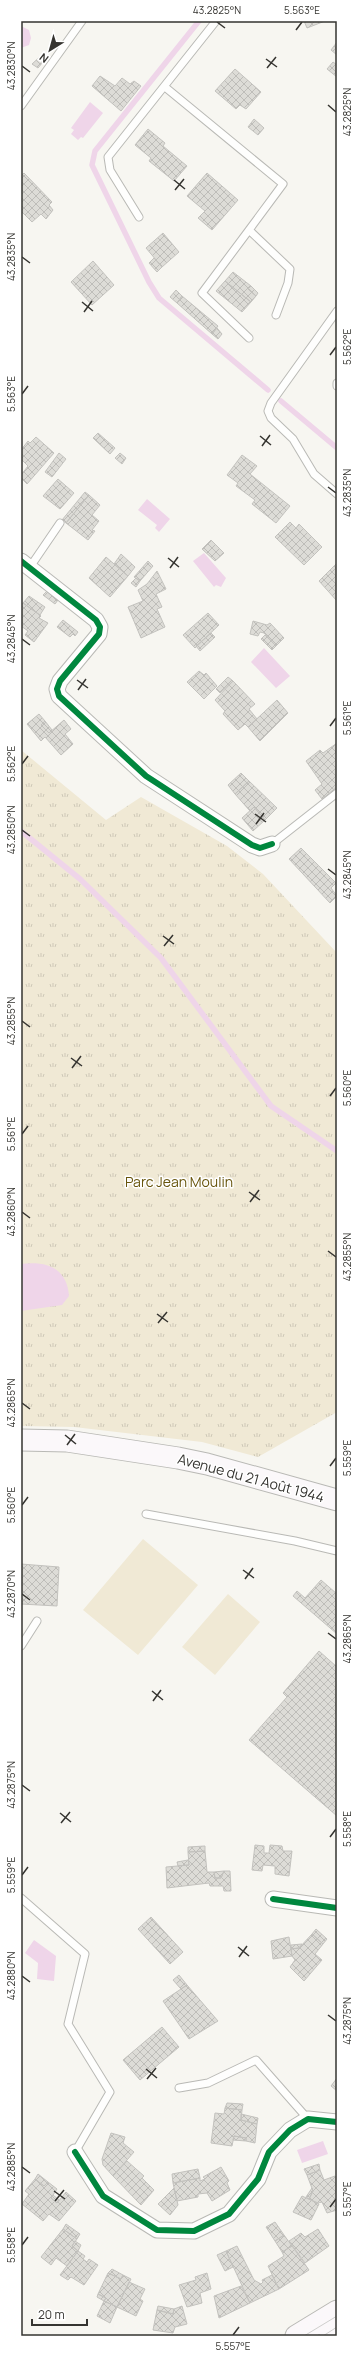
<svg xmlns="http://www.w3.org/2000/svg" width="358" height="2357" font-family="Manrope,sans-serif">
  <defs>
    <pattern id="park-tufts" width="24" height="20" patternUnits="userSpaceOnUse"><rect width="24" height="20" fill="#f0e9d5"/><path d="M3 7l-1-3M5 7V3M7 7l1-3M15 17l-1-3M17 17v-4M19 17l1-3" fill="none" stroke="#cec8b7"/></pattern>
    <pattern id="building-cross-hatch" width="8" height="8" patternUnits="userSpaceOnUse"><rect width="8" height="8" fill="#dddcd7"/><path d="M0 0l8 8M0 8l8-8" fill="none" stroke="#bebdb9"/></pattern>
  </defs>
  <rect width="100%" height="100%" fill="#f7f6f1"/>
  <path fill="#f0e9d5" d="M143,1539L198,1585L138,1655L83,1610Z
    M228,1594L260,1622L215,1675L182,1647Z"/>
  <path fill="url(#park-tufts)" d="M21,750L106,820L141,797L227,846L263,874L337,953V1412L258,1457L202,1442L74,1427L21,1426Z"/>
  <path fill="#efd5e9" d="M21,26L29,30L31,38L29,45L21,48Z
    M90,102L103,113L83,138L81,137L78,140L71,134L74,130L71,128Z
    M147,499L170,519L159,532L155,528L157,525L138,510Z
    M204,553L226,578L221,587L216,585L214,587L193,561Z
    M264,648L290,676L276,688L251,662Z
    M21,1264C47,1261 67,1268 69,1296L62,1305L21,1311Z
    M34,1940L56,1956L54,1981L37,1979L38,1963L25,1953Z
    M323,2141L328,2154L302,2163L297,2150Z"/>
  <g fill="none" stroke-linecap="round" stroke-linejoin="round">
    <path stroke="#efd5e9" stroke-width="5.5" d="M199,21L95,151L92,165L149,282L159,298L268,390
      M281,401L337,448
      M21,831L80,879L161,958L271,1106L337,1151"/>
  </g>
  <path fill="url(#building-cross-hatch)" stroke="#c3c2be" d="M304,21H325L307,28Z
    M337,42V55L331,50Z
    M43,54L47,57L38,68L32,64Z
    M333,62L337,65V77L327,69Z
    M235,69L261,92L246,109L240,105L236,109L215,91Z
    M100,76L115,86L122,78L130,84L134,81L141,86L121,111L92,86Z
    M254,119L264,128L258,135L248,127Z
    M148,129L165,143L163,146L187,166L174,181L149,161L151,158L135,145Z
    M24,173L52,202L49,205L53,210L46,219L41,214L32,222L21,211V176Z
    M207,173L238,200L212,230L198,218L205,211L187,196Z
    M163,233L179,252L162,267L146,248Z
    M154,258L162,267L157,272L149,263Z
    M93,261L114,285L92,305L71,282Z
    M233,272L251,286L248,289L256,296L251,302L225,281Z
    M225,281L251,302L242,312L216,291Z
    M251,286L258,293L256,296L248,289Z
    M176,290L182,296L177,303L170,297Z
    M182,296L218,326L212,334L177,303Z
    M217,328L222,334L218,339L212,334Z
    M98,433L115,448L110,454L93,438Z
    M36,437L54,453L27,484L21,478V475L28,466L21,459V450L28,441L30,443Z
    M59,453L66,459L52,477L45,472Z
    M120,453L126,458L122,464L115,458Z
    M242,455L257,466L250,474L290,506L276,523L252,504L255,500L236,486L238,483L227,475Z
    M58,479L74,493L60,509L43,496Z
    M85,492L89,495L66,523L62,520Z
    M89,495L100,505L92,515L99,521L92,530L95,531L88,540L66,523Z
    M290,522L296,528L299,524L322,547L304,565L275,537Z
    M211,540L224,553L215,561L202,549Z
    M121,554L135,567L128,576L114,564Z
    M106,557L128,576L110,597L89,578Z
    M148,561L153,566L140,581L134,577Z
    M337,563V601L319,581Z
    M157,571L166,589L156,594L162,607L157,609L165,627L141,638L128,607L143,601L138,590L147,584Z
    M136,578L140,581L136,587L131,583Z
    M50,588L61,596L55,604L43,595Z
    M29,596L45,607L40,615L23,603Z
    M23,603L41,616L39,618L48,623L34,642L25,635L28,631L21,626V606Z
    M208,613L219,625L195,648L183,635Z
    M63,620L78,632L75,636L73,634L70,637L57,627Z
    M253,621L267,625L270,623L284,638L276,646L264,633L260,632L258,636L250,634Z
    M211,633L215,637L200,651L196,646Z
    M265,635L276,646L272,650L261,639Z
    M199,671L204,675L206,673L217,686L204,699L187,682Z
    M228,677L233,681L220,693L216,689Z
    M233,681L255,704L249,709L257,719L248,727L245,724L238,730L223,714L225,711L215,700Z
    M277,700L288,713L260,741L248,727Z
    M39,714L45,721L41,725L49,733L64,720L71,729L65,734L73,744L61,755L45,737L41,741L27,724Z
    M45,721L52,730L49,733L41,725Z
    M337,743V787L322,799L315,790L322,784L306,761L320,750L323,753Z
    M241,773L249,781L235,794L228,785Z
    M249,781L277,808L265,820L254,807L250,811L235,794Z
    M254,807L265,820L253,831L242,818Z
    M301,848L336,883L331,888L337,896L330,903L289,859Z
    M21,1564L59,1567L57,1606L21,1604Z
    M321,1580L337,1594V1634L293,1596L297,1591L305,1598Z
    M319,1651L337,1667V1816L249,1740L287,1697L283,1693Z
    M255,1845L264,1846V1853H269L270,1845L282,1846L283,1851H292L289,1876L275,1874V1866L263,1865L262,1871L252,1870Z
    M205,1846V1851L188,1852V1847Z
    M205,1851L207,1872H214L215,1878H221L224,1871H230L231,1891H224L223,1886H210L209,1883L167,1888L166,1867L189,1865L188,1852Z
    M188,1860L189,1865L178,1866L177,1862Z
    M224,1871L221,1878H215L214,1872Z
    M151,1917L183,1952L170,1964L138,1929Z
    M316,1929L327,1939L323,1944L312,1934Z
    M312,1934L323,1944L315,1954L322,1960L304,1981L290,1967L295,1960L292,1956L291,1949L299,1948Z
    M289,1937L292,1956L273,1959L271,1941Z
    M302,1944L299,1948L291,1949V1945Z
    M179,1975L187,1985L181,1989L173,1980Z
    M187,1985L218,2021L189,2039L163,2001Z
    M162,2027L179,2047L140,2080L123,2060Z
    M337,2078V2091L331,2086Z
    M227,2103L243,2104L242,2110L225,2108Z
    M225,2108L242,2110L241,2120L257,2124L255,2143L246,2141V2138L234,2136L232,2146L211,2143L215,2113L224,2114Z
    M241,2114L258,2118L257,2124L241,2120Z
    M111,2133L125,2137L123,2143L134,2152L113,2176L103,2165L102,2159Z
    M234,2136L246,2138V2141L233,2140Z
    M127,2161L144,2176L142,2178L154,2190L141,2205L113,2176Z
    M319,2164L320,2170L307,2175L304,2169Z
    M221,2167L229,2181L227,2183L230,2190L212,2201L207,2193L198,2194V2197L177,2201L173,2183L200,2178V2181L205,2179L203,2177Z
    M198,2169L200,2178L173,2183L172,2174Z
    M320,2170L324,2180L335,2176L337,2180V2210L327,2213L322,2202L318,2203L309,2199L313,2191L307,2175Z
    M38,2174L48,2182L44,2186L35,2179Z
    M35,2179L44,2186L48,2182L57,2189L51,2198L57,2203L66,2192L76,2201L59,2221L49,2214L43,2221L22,2204L29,2194L25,2191Z
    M174,2188L178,2205L170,2215L158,2204Z
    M312,2188L313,2191L309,2199L306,2197Z
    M53,2195L59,2200L57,2203L51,2198Z
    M302,2196L319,2204L311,2220L293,2212Z
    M275,2222L284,2235L275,2241L266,2227Z
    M66,2224L80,2234L77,2239L63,2229Z
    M63,2229L77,2239L72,2246L78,2251L67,2266L56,2258L51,2265L41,2257Z
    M318,2229L329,2246L305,2263L289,2241L301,2233L305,2237Z
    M284,2235L292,2246L282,2252L275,2241Z
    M75,2241L81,2245L78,2251L72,2246Z
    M237,2246L254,2280L261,2284L263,2282L262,2280L272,2275L279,2289L250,2303L226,2251Z
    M292,2246L309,2270L279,2289L268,2266L284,2256L282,2252Z
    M78,2251L85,2256L83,2259L87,2262L89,2259L98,2265L84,2285L71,2277L68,2280L60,2275Z
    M226,2251L233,2267L225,2271L217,2255Z
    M112,2269L123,2275L121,2279L108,2273Z
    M108,2273L121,2279L123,2275L131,2279L117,2307L104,2301L106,2298L98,2294Z
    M207,2273L211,2289L200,2293L202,2303L187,2307L179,2285L196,2280L195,2277Z
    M129,2282L145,2289L140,2299L143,2301L136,2316L117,2307Z
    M241,2286L250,2303L219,2318L214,2296Z
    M98,2294L106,2298L104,2301L97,2297Z
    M104,2301L117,2307L110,2323L97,2316Z
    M158,2306L174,2309L173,2314L157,2310Z
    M182,2306L187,2324L175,2327L173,2333L153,2330L157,2310L173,2314L174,2309Z"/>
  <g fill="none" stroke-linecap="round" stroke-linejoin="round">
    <g stroke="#b9b9b5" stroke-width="9">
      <path id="service" d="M165,87L283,184L249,230L290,269L288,283L276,315
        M21,106L82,21
        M139,217L110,170L108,157L216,21
        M337,311L271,403L268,411L271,418L293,439L314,474L337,494
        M249,338L202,293L249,230
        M337,383V386
        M30,567L60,523
        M272,844L337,793
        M146,1514L295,1541L337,1551
        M21,1646L37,1621
        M21,1898L85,1954L68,2024L110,2092L75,2152
        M179,2088L208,2083L256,2060L308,2119"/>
    </g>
    <g stroke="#b9b9b5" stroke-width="17">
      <path id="minor" d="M21,561L96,620L100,627L99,634L60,681L57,689L59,696L146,776L252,845L260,848L272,844
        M273,1899L337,1908
        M75,2152L103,2196L157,2230L194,2231L229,2214L258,2179L269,2152L290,2130L308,2119L337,2122"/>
    </g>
    <g stroke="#b9b9b5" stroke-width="23">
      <path id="secondary" d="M21,1440L67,1441L178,1458L207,1464L337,1500
        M296,2336L337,2311
        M330,2336L337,2331"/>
    </g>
    <use href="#service" stroke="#fefefd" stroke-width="7"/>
    <use href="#minor" stroke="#fefefd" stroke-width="15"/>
    <use href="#secondary" stroke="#fbf8fa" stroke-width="21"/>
    <path stroke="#cfcfcd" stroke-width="1" d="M304,2336L337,2316
      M323,2336L337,2327"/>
    <g stroke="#fff" stroke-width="8">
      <path id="cycleway" d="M21,561L96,620L100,627L99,634L60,681L57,689L59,696L146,776L252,845L260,848L272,844
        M273,1899L337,1908
        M75,2152L103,2196L157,2230L194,2231L229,2214L258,2179L269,2152L290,2130L308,2119L337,2122"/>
    </g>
    <use href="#cycleway" stroke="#00873e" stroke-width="6"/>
  </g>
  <path fill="none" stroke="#353430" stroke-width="1.5" d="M217,22L225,28M296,30L302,22M266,59L277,67M22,66L30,72M267,68L276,57M328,105L336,112M174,180L185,189M175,190L184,179M22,257L30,263M82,302L93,311M84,312L92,301M330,355L336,347M22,394L28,386M260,436L271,445M262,446L270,435M328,487L336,493M168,558L179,567M170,568L178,557M22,639L30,645M77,680L88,688M78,690L86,679M330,726L336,718M22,764L28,756M255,814L266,822M256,824L264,813M22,830L30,836M328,869L336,875M163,936L174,944M164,946L173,935M22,1021L30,1027M71,1058L82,1066M72,1068L81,1056M330,1096L336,1088M22,1134L28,1126M249,1192L260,1200M250,1202L259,1190M22,1212L30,1218M328,1251L336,1257M157,1314L168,1322M158,1323L167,1312M22,1403L30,1409M65,1435L76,1444M67,1445L75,1434M330,1466L336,1458M22,1505L28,1497M243,1570L254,1578M245,1579L253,1568M22,1594L30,1600M328,1633L336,1639M152,1691L163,1700M153,1701L161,1690M22,1785L30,1791M60,1813L71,1822M61,1823L70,1812M330,1837L336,1829M22,1875L28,1867M238,1947L249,1956M239,1957L247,1946M22,1976L30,1982M328,2015L336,2021M146,2069L157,2078M147,2079L156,2068M22,2167L30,2173M54,2191L65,2199M55,2201L64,2190M330,2207L336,2199M22,2245L28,2237M233,2335L239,2327"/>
  <g text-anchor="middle" stroke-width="3" stroke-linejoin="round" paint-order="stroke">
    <g font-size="14" fill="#68550c" stroke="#fff">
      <text x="179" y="1187">Parc Jean Moulin</text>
    </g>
    <g font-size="14" fill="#353430" stroke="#fff">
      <text transform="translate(251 1478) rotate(15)" y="5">Avenue du 21 Août 1944</text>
    </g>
  </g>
  <rect width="358" height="2357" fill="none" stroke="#ffffff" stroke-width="44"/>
  <g transform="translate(50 50) rotate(217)" stroke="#ffffff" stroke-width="3" paint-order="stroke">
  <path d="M0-3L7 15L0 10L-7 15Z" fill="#353430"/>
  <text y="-6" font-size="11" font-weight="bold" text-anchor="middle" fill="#353430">N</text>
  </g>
  <path d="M32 2319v6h55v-6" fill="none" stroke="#353430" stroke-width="2"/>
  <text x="38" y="2319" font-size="12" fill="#353430" stroke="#ffffff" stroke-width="3" paint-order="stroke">20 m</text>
  <rect x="22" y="22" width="314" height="2313" fill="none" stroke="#353430" stroke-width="1.5"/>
  <g font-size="10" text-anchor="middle" fill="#353430">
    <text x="217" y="14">43.2825°N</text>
    <text x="302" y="14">5.563°E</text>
    <text transform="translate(11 66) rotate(-90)" y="4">43.2830°N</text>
    <text transform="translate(347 112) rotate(-90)" y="4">43.2825°N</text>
    <text transform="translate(11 257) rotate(-90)" y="4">43.2835°N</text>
    <text transform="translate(347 347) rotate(-90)" y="4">5.562°E</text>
    <text transform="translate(11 394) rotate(-90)" y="4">5.563°E</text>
    <text transform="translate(347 493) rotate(-90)" y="4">43.2835°N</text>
    <text transform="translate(11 639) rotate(-90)" y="4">43.2845°N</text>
    <text transform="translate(347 718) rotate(-90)" y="4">5.561°E</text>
    <text transform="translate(11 764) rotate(-90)" y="4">5.562°E</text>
    <text transform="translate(11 830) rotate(-90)" y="4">43.2850°N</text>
    <text transform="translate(347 875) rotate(-90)" y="4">43.2845°N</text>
    <text transform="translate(11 1021) rotate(-90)" y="4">43.2855°N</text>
    <text transform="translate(347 1088) rotate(-90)" y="4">5.560°E</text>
    <text transform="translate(11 1134) rotate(-90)" y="4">5.561°E</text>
    <text transform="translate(11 1212) rotate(-90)" y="4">43.2860°N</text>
    <text transform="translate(347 1257) rotate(-90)" y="4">43.2855°N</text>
    <text transform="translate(11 1403) rotate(-90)" y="4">43.2865°N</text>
    <text transform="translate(347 1458) rotate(-90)" y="4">5.559°E</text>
    <text transform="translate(11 1505) rotate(-90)" y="4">5.560°E</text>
    <text transform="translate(11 1594) rotate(-90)" y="4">43.2870°N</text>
    <text transform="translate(347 1639) rotate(-90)" y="4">43.2865°N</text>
    <text transform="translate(11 1785) rotate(-90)" y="4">43.2875°N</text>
    <text transform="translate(347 1829) rotate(-90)" y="4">5.558°E</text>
    <text transform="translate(11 1875) rotate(-90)" y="4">5.559°E</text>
    <text transform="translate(11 1976) rotate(-90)" y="4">43.2880°N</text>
    <text transform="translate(347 2021) rotate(-90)" y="4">43.2875°N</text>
    <text transform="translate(11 2167) rotate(-90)" y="4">43.2885°N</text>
    <text transform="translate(347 2199) rotate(-90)" y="4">5.557°E</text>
    <text transform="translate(11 2245) rotate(-90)" y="4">5.558°E</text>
    <text x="233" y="2350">5.557°E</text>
  </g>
</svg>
